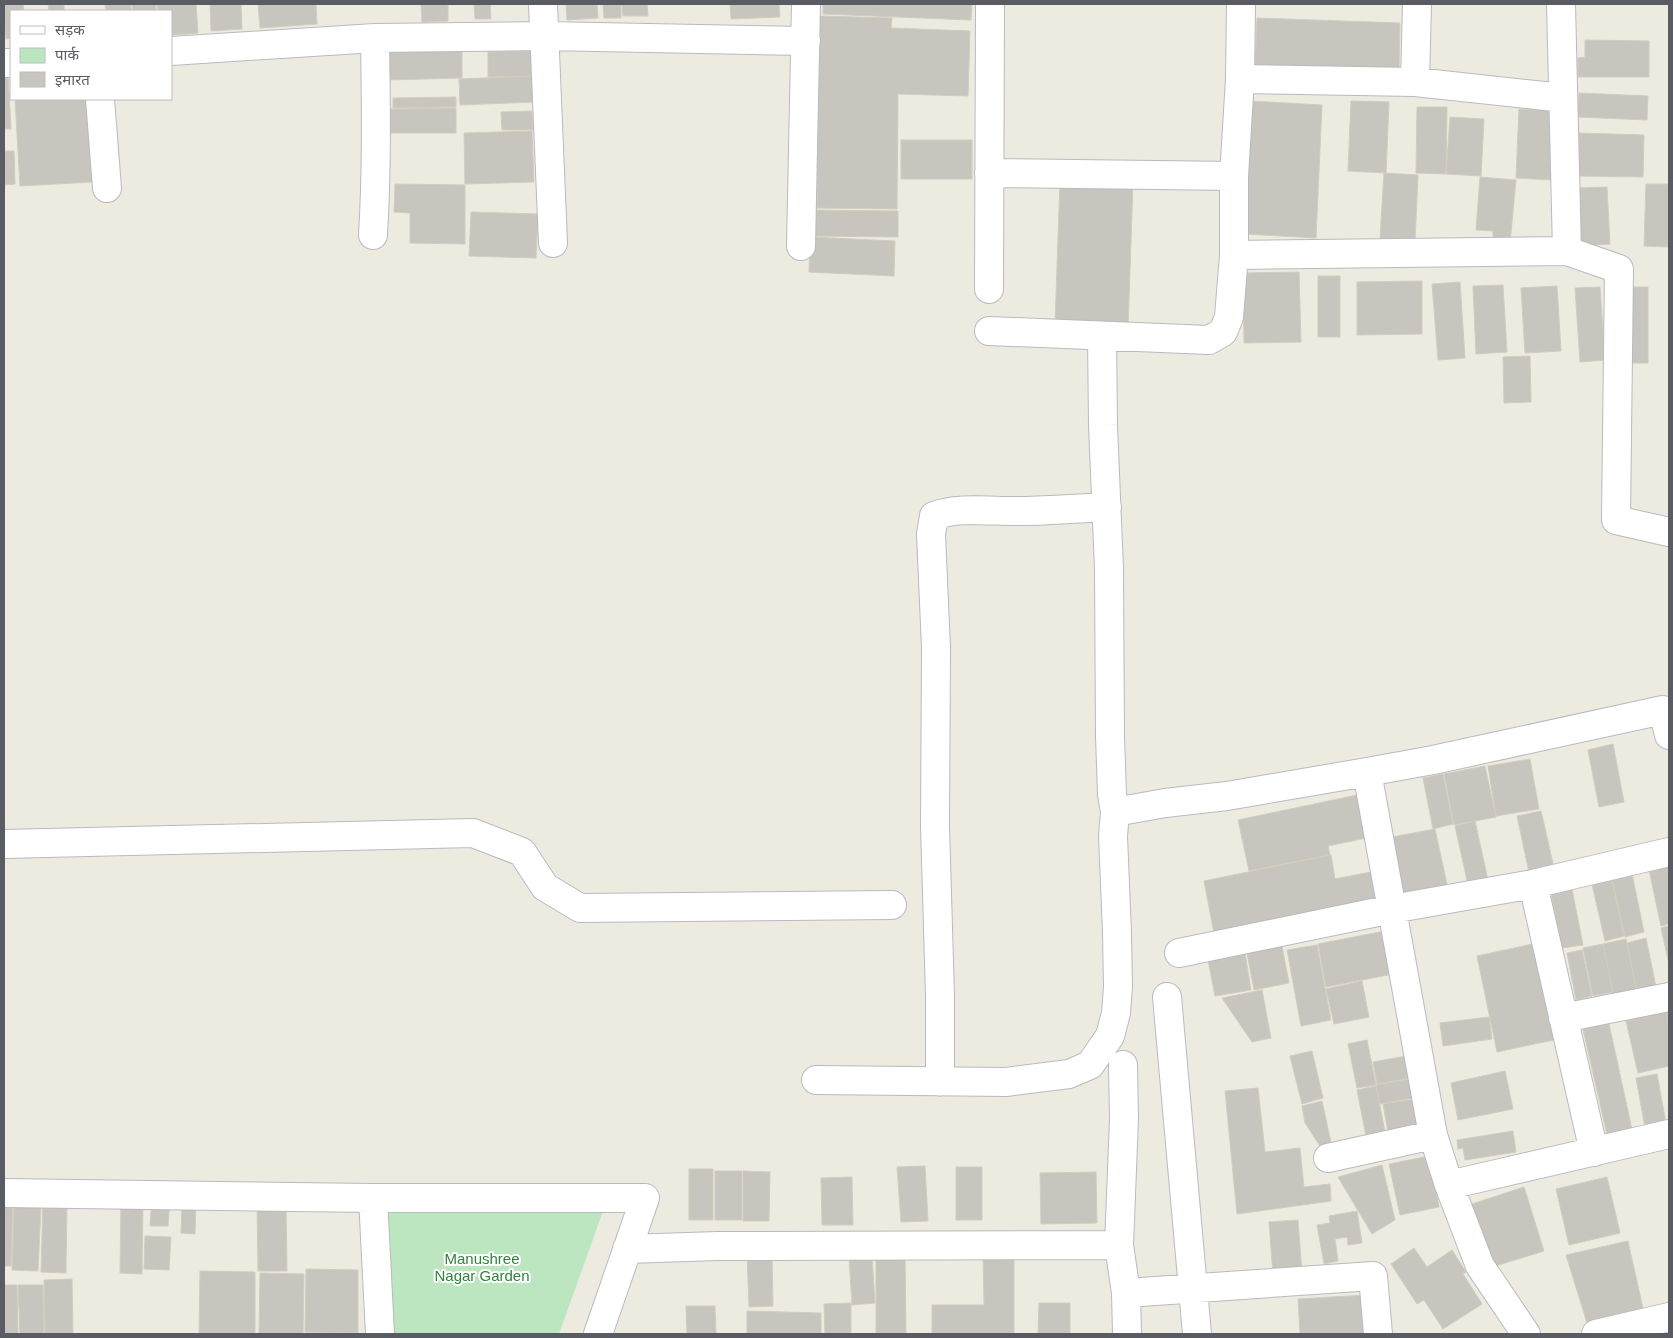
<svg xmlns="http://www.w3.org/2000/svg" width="1673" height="1338" font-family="Arial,'Noto Sans Devanagari',sans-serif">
  <rect width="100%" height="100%" fill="#edebe0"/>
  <path fill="#bbe6bf" d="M607,1200L559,1334H383L378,1202Z"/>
  <path fill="#c7c5bd" stroke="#d1cdbe" d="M4,4H23L24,11H11V38L6,39Z
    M48,4H64V11H49Z
    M105,4H131V11H106Z
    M132,4H156V11H133Z
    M157,4H196L198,33L171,35V11H158Z
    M210,4H241L242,29L211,31Z
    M258,4H316L317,24L260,28Z
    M421,4H448V21L422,22Z
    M474,4H490L491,19H475Z
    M566,4H597L598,18L567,20Z
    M603,4H621V18H604Z
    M622,4H647L648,16H623Z
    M730,4H779L780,17L731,19Z
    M823,4H972L971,20L823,14Z
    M819,16L892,18L891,28L970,31L968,96L898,94L897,209L817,208Z
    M1257,18L1400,23L1399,70L1255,65Z
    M1585,40L1649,41V77H1578V58L1585,57Z
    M462,51V78L387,80L386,52Z
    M533,51V76L488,77V52Z
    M4,73H8L11,129H4Z
    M534,76L535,102L460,105L459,79Z
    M1579,93L1648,96L1647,120L1578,117Z
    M456,97V107L393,108V98Z
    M15,99H88L93,182L20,186Z
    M1250,101L1322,105L1316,238L1244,234Z
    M1351,101L1389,102L1386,173L1348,171Z
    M1417,107H1447L1446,174L1416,173Z
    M456,108V133H390V109Z
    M1519,109L1555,111L1552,180L1516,178Z
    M532,111L533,130H502L501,112Z
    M1450,117L1484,119L1481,176L1446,174Z
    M532,131L534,182L465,184L464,133Z
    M1579,133L1644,135L1643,177L1578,176Z
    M901,140H972V179H901Z
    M4,151H14L15,184L4,185Z
    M1384,173L1418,175L1415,241L1380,239Z
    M1480,177L1516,180L1510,243L1493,242V231L1476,230Z
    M1060,181L1133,184L1128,328L1055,325Z
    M395,184L465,185V244L410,243V213L394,212Z
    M1646,184H1669V247L1644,246Z
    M1607,187L1610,244L1580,246L1576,188Z
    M811,210L898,211V237L811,236Z
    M471,212L538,214L536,258L469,256Z
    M810,237L895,241L894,276L809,272Z
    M1299,272L1301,342L1244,343L1243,273Z
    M1318,276H1340V337H1318Z
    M1422,281V334L1357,335V282Z
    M1460,282L1465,358L1438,360L1432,284Z
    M1503,285L1507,352L1476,354L1473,286Z
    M1557,286L1561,351L1525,353L1521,288Z
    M1600,287L1605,360L1580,362L1575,288Z
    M1628,287H1648V363H1628Z
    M1530,356L1531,402L1504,403L1503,357Z
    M1613,744L1624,802L1599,807L1588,750Z
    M1530,759L1539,809L1496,816L1488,766Z
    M1485,766L1496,817L1454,825L1444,774Z
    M1443,774L1453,824L1433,829L1423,778Z
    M1357,795L1366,838L1328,846L1330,855L1249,871L1238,820Z
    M1541,811L1555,872L1530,877L1517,816Z
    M1475,821L1488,880L1468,885L1455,826Z
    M1435,829L1448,889L1404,898L1392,837Z
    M1331,855L1335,879L1371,872L1378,902L1215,938L1204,881Z
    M1669,866V924L1661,926L1649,870Z
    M1632,874L1644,932L1625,937L1612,878Z
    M1611,876L1624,936L1605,941L1591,880Z
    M1571,884L1583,945L1562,948L1550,888Z
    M1669,926V964L1661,928Z
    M1385,931L1393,974L1326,987L1318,944Z
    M1646,938L1657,992L1638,996L1627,943Z
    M1626,939L1636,989L1613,994L1603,944Z
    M1537,943L1558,1039L1497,1052L1477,956Z
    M1603,944L1613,992L1593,996L1583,948Z
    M1317,945L1331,1020L1301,1026L1287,950Z
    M1282,946L1289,983L1254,990L1247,953Z
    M1582,950L1592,996L1576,1000L1567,953Z
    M1245,953L1251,990L1215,996L1208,960Z
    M1362,981L1369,1017L1334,1024L1326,989Z
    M1262,990L1271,1038L1252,1042L1222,998Z
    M1668,1011L1669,1066L1638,1073L1626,1021Z
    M1489,1017L1492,1039L1443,1046L1440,1023Z
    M1609,1024L1633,1134L1608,1139L1583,1029Z
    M1367,1040L1376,1085L1357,1088L1348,1044Z
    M1312,1051L1323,1098L1302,1104L1290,1056Z
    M1406,1056L1410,1078L1377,1084L1373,1062Z
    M1505,1071L1513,1109L1458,1120L1451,1083Z
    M1657,1074L1667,1129L1646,1133L1636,1078Z
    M1409,1079L1413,1098L1380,1104L1376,1085Z
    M1376,1086L1386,1137L1367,1141L1357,1090Z
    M1258,1088L1265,1152L1300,1148L1304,1187L1330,1184L1331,1201L1237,1214L1225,1091Z
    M1415,1099L1419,1127L1388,1132L1383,1104Z
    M1322,1101L1332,1147L1322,1149L1305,1123L1302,1106Z
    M1513,1131L1516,1152L1465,1160L1463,1148L1458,1149L1457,1140Z
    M1429,1156L1439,1207L1400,1215L1389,1164Z
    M1382,1165L1395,1220L1372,1234L1338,1177Z
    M925,1166L928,1221L901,1222L897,1167Z
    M956,1167H982V1220H956Z
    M689,1169H713V1220H689Z
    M715,1171H742V1220H715Z
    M743,1171L770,1172L769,1221H743Z
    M1096,1172L1097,1223L1041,1224L1040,1173Z
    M852,1177L853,1225H822L821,1178Z
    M1607,1177L1620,1233L1569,1245L1556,1189Z
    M1524,1187L1544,1251L1489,1268L1469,1205Z
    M152,1197L170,1198L168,1226H150Z
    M43,1201L67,1202L66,1273L41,1272Z
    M121,1201H143L142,1274L120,1273Z
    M196,1201L195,1234L181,1233L182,1207Z
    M257,1202H286L287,1271H258Z
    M4,1204H13L11,1266H4Z
    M14,1204L41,1205L38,1271L12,1270Z
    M1357,1211L1362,1243L1348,1245L1347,1237L1335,1239L1338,1261L1324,1264L1317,1225L1330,1223L1329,1216Z
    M1298,1220L1302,1273L1273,1275L1269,1222Z
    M145,1236L171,1237L169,1270L144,1269Z
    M1628,1241L1644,1313L1588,1326L1566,1255Z
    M1414,1248L1427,1267L1452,1250L1466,1272L1463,1274L1482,1304L1443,1329L1424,1300L1417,1304L1391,1264Z
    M772,1254L773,1306L749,1307L747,1255Z
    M876,1254H905L906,1334H876Z
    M983,1254H1014V1334H932V1305H984Z
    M872,1256L875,1303L852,1305L849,1257Z
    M306,1269L358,1270V1333L305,1332Z
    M200,1271L255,1272V1334H199Z
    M260,1273L304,1274L303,1334H259Z
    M72,1279L73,1334H45L44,1280Z
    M4,1285H17L18,1334H4Z
    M18,1285H43L44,1334H20Z
    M1366,1295L1368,1334H1300L1298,1299Z
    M851,1303V1334H825L824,1304Z
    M1039,1303H1070V1334H1038Z
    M686,1306H715L716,1334H687Z
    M747,1311L821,1313V1334H747Z"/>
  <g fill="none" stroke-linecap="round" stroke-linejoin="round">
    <g stroke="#b8bac0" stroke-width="30">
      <path id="minor" d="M543,4L553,243
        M1241,4L1240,79L1234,176V255L1567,251
        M1417,4L1415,82L1563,98
        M1561,4L1567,251L1619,269L1616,520L1669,532
        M171,51L375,38L545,36L806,41
        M4,63H11
        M1240,79L1415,82
        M100,99L107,188
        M989,173L1234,176
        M373,235C377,169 376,104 375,38
        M801,246L806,4
        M989,289L990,4
        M989,331L1209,340L1223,332L1229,317L1234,255
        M1102,336L1103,425L1109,569L1110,736L1112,794L1115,812
        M4,844L473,833L522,852L545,887L580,908L892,905
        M1533,884L1594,1152
        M1179,953L1392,909L1533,884L1669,852
        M1167,997L1197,1334
        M1563,1018L1669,997
        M1123,1065L1124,1119L1119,1245L1126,1293L1127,1334
        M816,1080L1006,1082L1069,1074L1090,1065L1110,1036L1116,1013L1118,987L1117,933L1113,836L1115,812L1165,803L1227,796L1367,772
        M940,1082V996L935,826L936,648L931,534L934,516C959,506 995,512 1022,511C1051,511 1079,508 1107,507
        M1328,1158L1433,1135
        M1449,1185L1669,1134
        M4,1193L373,1198H645L598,1334
        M373,1198L380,1334
        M627,1249L718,1246L1119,1245
        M1126,1293L1373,1276L1378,1334
        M1526,1334L1480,1266L1449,1185L1433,1135L1367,772L1433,760L1663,710L1669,735
        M1596,1334L1669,1317"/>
    </g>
    <use href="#minor" stroke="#fff" stroke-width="28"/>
  </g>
  <g text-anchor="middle" stroke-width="4" stroke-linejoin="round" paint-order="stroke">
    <g font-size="15" fill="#30823d" stroke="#fff">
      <text x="482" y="1264">Manushree<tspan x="482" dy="17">Nagar Garden</tspan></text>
    </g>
  </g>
  <rect width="1673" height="1338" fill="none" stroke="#595c62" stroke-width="10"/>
  <rect x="10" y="10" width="162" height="90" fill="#ffffff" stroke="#bdbec0"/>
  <rect x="20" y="26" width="25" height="8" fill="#ffffff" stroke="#bdbec0"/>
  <text x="55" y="35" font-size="15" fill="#595c62">सड़क</text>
  <rect x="20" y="48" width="25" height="15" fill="#bbe6bf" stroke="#bdbec0"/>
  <text x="55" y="60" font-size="15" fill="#595c62">पार्क</text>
  <rect x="20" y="72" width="25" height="15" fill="#c7c5bd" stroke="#bdbec0"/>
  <text x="55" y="85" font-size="15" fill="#595c62">इमारत</text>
</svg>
